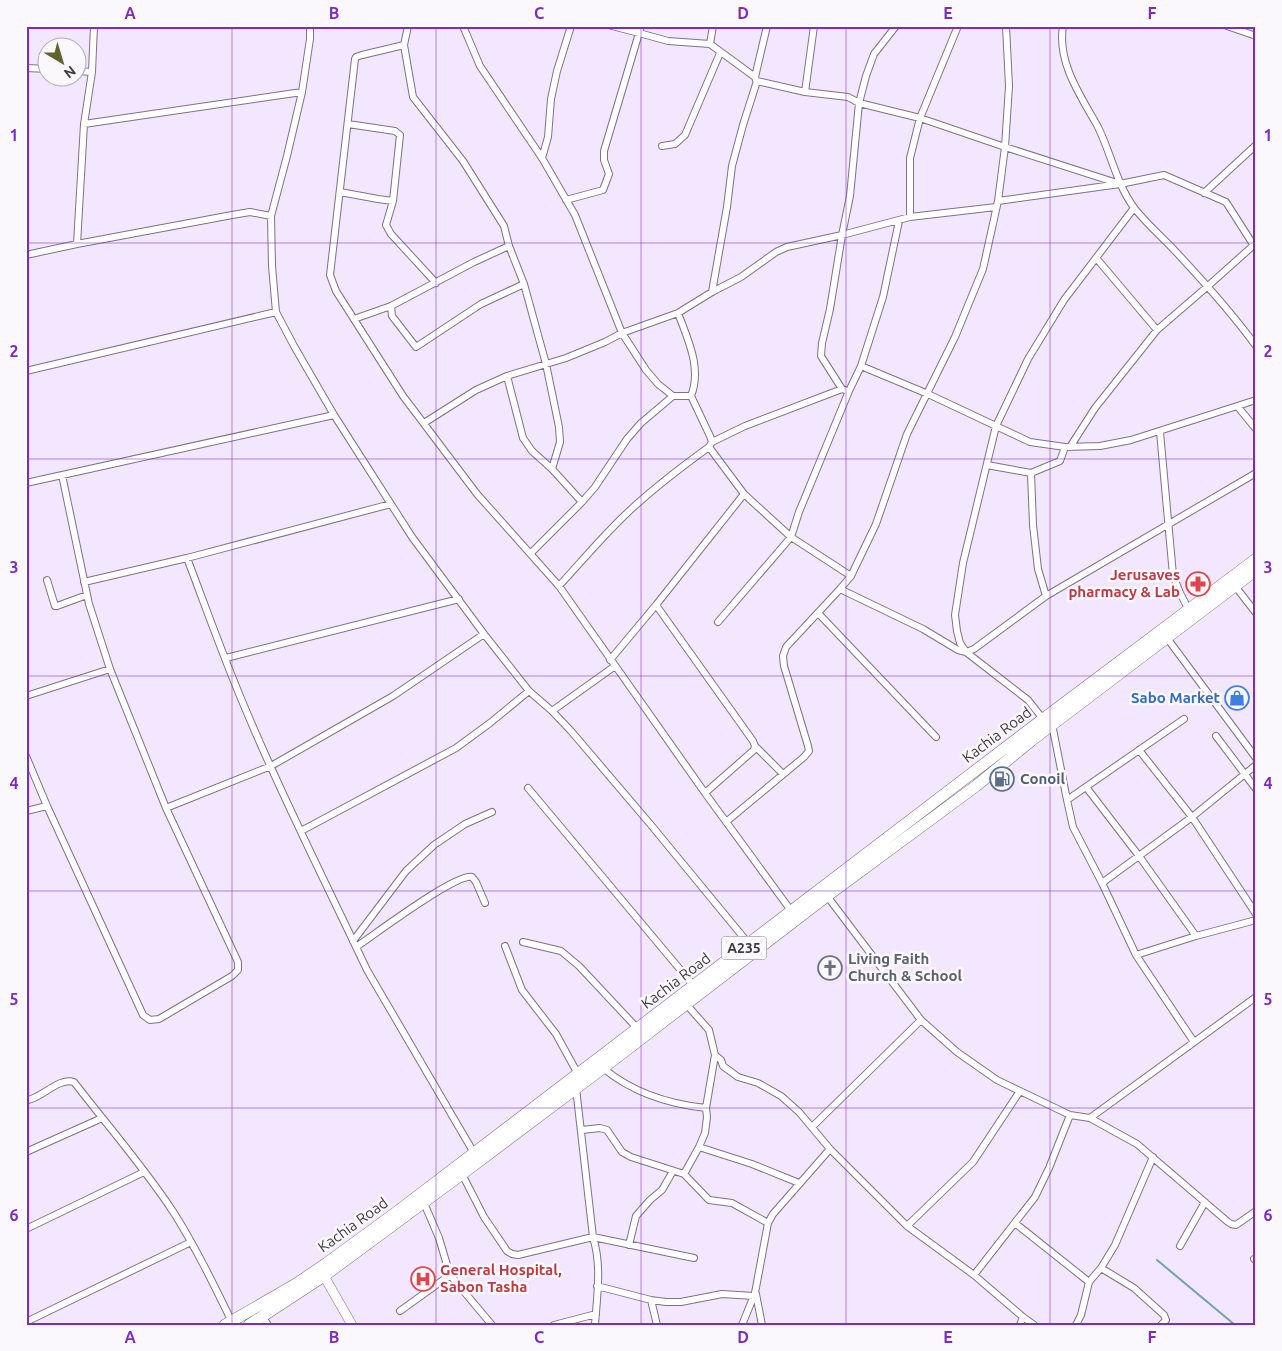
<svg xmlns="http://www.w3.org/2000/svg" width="1282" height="1351" font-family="Ubuntu,sans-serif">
  <rect width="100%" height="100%" fill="#f3e6ff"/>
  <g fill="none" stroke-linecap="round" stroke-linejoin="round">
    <path stroke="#71a4a9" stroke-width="2" d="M1157,1260L1235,1325
      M1255,1325H1256"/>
    <g stroke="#7d7287" stroke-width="8">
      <path id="minor" d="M310,26V39L302,92L287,156L271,216L272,266L276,312L294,346L334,415L412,537L484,634L529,691L552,711L571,731L651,825L749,944
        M408,26L404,45L413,97L463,161L504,226L509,246L524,284L546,364L559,427L560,442L552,469
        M463,26L480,66L542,158L575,215L622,333L646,370L658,384L673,396H691
        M641,26L639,33L668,41L710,44
        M713,26L710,44L755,77
        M896,26L874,54L866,76L859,103L850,196L842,235L910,217L996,207
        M1063,26C1057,62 1080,95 1097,125C1111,152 1116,184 1135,209C1147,224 1163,238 1177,253C1205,283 1232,313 1256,346
        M1227,26L1256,36
        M404,45L362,55L356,57L355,59L330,275L336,291L403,396L477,494L559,586L705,793L792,912
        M26,68L48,69
        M78,71L92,72
        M756,80L755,77L767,26
        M805,92L814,26
        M84,124L302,92
        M348,124L395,131L400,135L393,201L386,225L391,234L436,283
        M662,146L675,144L685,135L720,53
        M542,158L548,137L551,99L557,71L571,26
        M340,192L378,199L393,201
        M1204,193L1256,145
        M566,200L603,190L609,174L604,160V151L639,33L612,26
        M998,201L1120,184L1164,175L1226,202L1256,249
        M1134,208L1064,300L1028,359L996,426L963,563L955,615L957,631L960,643L966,652L974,649L1046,596L1256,473
        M910,217V158L920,118L958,26
        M77,244L84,124L92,72L94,26
        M26,255L77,244L232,215L250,212L271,216
        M1097,259L1157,330
        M712,292L727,207L732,166L743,125L757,81L805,92L848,97L859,103L920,118L1005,147L1120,184
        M391,306L392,316L416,347L481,304L524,284
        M354,319L391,306L474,262L509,246
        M861,366L928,394L1030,442L1065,447L1100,446L1131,440L1256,400
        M26,371L276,312
        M507,376L523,438L532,451L552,469L582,502
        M1238,407L1256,429
        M424,423L476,390L507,376L566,358L605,342L622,333L678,313L712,292L741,277L776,252L787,247L842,235L830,309L822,343L821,356L842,389
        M1160,432L1173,575L1180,593L1189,610
        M712,442L745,426L842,389L845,390
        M709,447L744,494L791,537L851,576
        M1070,447L1095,408L1157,330L1208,286L1255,244
        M987,465L1031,473L1033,525L1038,569L1046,596
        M1031,473L1060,461L1065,447
        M26,483L334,415
        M531,553L582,502L595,487L627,439L641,423L673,396
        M187,558C206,608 224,659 245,708C282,797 326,883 367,970L474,1153
        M47,580L55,606H57L87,595
        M84,582L187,558L391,504
        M559,586C581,562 602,537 625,515C651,490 680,468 709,447L712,442L710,436L691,396C702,368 688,340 678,313
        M1235,586L1256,613
        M840,589L923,629L958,650L966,652L1028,700L1043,719
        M656,605L753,741L755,746L754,750L705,793
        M818,613L936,737
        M718,622L791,537L799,512L849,391L861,366L883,297L899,221
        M1167,638L1256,758
        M226,658L459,599
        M610,660L656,605L744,494
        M26,696L110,669
        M552,711L615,666
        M1052,724L1067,800L1073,827L1102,883L1136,955L1194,1042
        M1216,736L1256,789
        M755,746L783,774
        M1139,750L1192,817L1256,914
        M26,756L47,806L26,811
        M1086,787L1139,856L1196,936
        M528,788L694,986
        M1067,800L1184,719
        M47,806L143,1015L150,1020L159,1019L232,976L238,970V962L166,808L110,669L89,604L62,475
        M166,808L271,766L393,696L484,634
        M726,822L804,757L809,751L808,746L784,666L783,656L786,647L840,589L851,576L876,524L907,434L955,337L983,269L998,201L1005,147L1009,86L1006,26
        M301,831L456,748L490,723L529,691
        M1102,883L1192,817L1256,765
        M827,896L921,1020L957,1052L997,1080L1070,1115L1090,1118L1256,997
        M353,941L406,871L434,845L465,824L492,812
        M523,942L561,951L579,966L638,1029
        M505,946L522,990L556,1034L578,1074
        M356,947C374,935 456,873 472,877L476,882L485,903
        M1136,955L1196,936L1256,920
        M686,1004L709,1030L715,1055L721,1060L723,1066L738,1077L758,1083L781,1096L799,1112L830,1149L907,1226L974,1275L1023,1317L1034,1325
        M603,1068C633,1093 668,1104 706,1108
        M576,1088L593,1237C602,1266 597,1295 595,1325
        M26,1099L28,1100C43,1097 59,1077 74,1082C107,1125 144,1167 174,1213C196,1248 214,1285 232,1322
        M1090,1118L1137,1144L1228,1222L1231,1224L1236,1225L1256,1211
        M812,1127L921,1020
        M582,1130L600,1128L607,1130L622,1152L631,1157L684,1174L709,1200L732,1203L768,1223
        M699,1147L752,1164L799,1183
        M26,1152L102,1118
        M462,1174L484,1217L507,1251L512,1254L518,1255L593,1237L694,1258
        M684,1174L699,1147L705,1133L707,1117L706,1108L715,1055
        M424,1203L439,1238L450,1275L492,1325
        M1015,1223L1089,1282
        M907,1226L973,1162L1020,1091
        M26,1229L144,1172
        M629,1245L636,1216L650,1200L662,1190L673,1171
        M1180,1246L1205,1202
        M1254,1259L1256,1258
        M1101,1268L1134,1288L1164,1315L1166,1320L1161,1325
        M974,1275L1035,1197L1049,1168L1070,1115
        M597,1286L651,1300L666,1302H681L722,1294L754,1296
        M756,1294L762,1325
        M651,1300L657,1325
        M400,1311L450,1275
        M263,1317L268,1325
        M26,1322L191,1242
        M554,1325L596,1314
        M742,1325L755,1293L768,1223L773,1214L830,1149
        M1020,1325L1023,1317
        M1076,1325L1081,1315L1089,1282L1101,1268L1115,1245L1153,1157"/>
    </g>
    <g stroke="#7d7287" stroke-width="10">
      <path id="tertiary" d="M324,1276L352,1325"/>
    </g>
    <g stroke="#7d7287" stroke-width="12">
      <path id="trunk" d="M225,1325L296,1284L327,1263L398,1211L1043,719L1256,559
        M249,1325L324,1276L462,1174L603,1068L827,896L976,786L1032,740L1256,570"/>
    </g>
    <use href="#minor" stroke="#fff" stroke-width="6"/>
    <use href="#tertiary" stroke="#fff" stroke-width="9"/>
    <use href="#trunk" stroke="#fff" stroke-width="11"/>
  </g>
  <path fill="none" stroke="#7b2cbf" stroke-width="1" stroke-opacity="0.55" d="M232,26V1325M436,26V1325M641,26V1325M846,26V1325M1050,26V1325M26,243H1256M26,459H1256M26,676H1256M26,891H1256M26,1108H1256"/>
  <defs>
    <g id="pharmacy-ring" transform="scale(1.25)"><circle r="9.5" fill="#fbf8fd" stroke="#e0444e" stroke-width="1.5"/><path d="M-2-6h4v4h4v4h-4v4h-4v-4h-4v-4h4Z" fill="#e0444e"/></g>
    <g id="shop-ring" transform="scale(1.25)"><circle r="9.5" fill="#fbf8fd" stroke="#3f7fe0" stroke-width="1.5"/><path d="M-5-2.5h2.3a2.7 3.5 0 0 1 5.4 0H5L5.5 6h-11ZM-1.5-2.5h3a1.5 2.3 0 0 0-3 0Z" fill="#3f7fe0"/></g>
    <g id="fuel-ring" transform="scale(1.25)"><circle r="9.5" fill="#fbf8fd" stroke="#5c6f8a" stroke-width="1.5"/><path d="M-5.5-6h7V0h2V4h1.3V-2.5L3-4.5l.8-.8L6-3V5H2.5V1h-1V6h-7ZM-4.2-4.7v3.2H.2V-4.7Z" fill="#5c6f8a"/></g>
    <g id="church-ring" transform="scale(1.25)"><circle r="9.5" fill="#fbf8fd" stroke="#6b7280" stroke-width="1.5"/><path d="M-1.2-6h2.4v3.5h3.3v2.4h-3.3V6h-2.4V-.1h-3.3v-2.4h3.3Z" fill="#6b7280"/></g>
    <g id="hospital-ring" transform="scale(1.25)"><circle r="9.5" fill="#fbf8fd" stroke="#e0444e" stroke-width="1.5"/><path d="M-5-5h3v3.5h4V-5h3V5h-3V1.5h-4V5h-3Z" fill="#e0444e"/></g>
  </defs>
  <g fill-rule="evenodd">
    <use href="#pharmacy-ring" x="1198" y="584"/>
    <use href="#shop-ring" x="1237" y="698"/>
    <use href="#fuel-ring" x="1002" y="779"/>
    <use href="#church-ring" x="830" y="968"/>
    <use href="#hospital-ring" x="423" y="1279"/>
  </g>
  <g text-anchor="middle" stroke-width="5" stroke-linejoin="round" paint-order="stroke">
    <rect fill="#fbf8fd" stroke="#77737b" stroke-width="1" x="721.5" y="936.5" width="45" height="23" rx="4"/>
    <g font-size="14" font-weight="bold" fill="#3e3a43">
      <text x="744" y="953">A235</text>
    </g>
    <g font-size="15" font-weight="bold" fill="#be3a42" stroke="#fbf8fd" text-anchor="end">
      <text x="1180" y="580">Jerusaves<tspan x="1180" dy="17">pharmacy &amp; Lab</tspan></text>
      <text x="440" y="1275" text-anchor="start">General Hospital,<tspan x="440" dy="17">Sabon Tasha</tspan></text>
    </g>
    <g font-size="15" font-weight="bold" fill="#366cbe" stroke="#fbf8fd" text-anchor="end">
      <text x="1220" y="703">Sabo Market</text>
    </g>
    <g font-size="15" fill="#3e3a43" stroke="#fbf8fd">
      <text transform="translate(997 735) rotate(-37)" y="5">Kachia Road</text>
      <text transform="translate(676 981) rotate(-37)" y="5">Kachia Road</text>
      <text transform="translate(353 1225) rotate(-36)" y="5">Kachia Road</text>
    </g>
    <g font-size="15" font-weight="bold" fill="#4e5e75" stroke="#fbf8fd" text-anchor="start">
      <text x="1020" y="784">Conoil</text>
    </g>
    <g font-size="15" font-weight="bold" fill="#5b616d" stroke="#fbf8fd" text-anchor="start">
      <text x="848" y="964">Living Faith<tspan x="848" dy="17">Church &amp; School</tspan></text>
    </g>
  </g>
  <rect width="1282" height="1351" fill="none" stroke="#fbf8fd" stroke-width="55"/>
  <g transform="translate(62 62) rotate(142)"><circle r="24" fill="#fbf8fd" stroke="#afacb3"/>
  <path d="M0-4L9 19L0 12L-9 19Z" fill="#60622f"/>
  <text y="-8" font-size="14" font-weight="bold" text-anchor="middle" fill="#3e3a43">N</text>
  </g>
  <rect x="28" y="28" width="1226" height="1296" fill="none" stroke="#7b2cbf" stroke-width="2"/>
  <g font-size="16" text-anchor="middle" font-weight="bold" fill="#7b2cbf">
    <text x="130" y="19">A</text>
    <text x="334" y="19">B</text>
    <text x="539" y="19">C</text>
    <text x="743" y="19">D</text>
    <text x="948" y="19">E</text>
    <text x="1152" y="19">F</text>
    <text x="14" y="141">1</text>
    <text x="1268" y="141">1</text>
    <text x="14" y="357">2</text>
    <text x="1268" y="357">2</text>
    <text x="14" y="573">3</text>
    <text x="1268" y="573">3</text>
    <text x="14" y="789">4</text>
    <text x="1268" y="789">4</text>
    <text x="14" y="1005">5</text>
    <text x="1268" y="1005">5</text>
    <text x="14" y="1221">6</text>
    <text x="1268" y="1221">6</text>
    <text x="130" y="1343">A</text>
    <text x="334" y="1343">B</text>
    <text x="539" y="1343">C</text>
    <text x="743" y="1343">D</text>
    <text x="948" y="1343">E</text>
    <text x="1152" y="1343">F</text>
  </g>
</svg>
